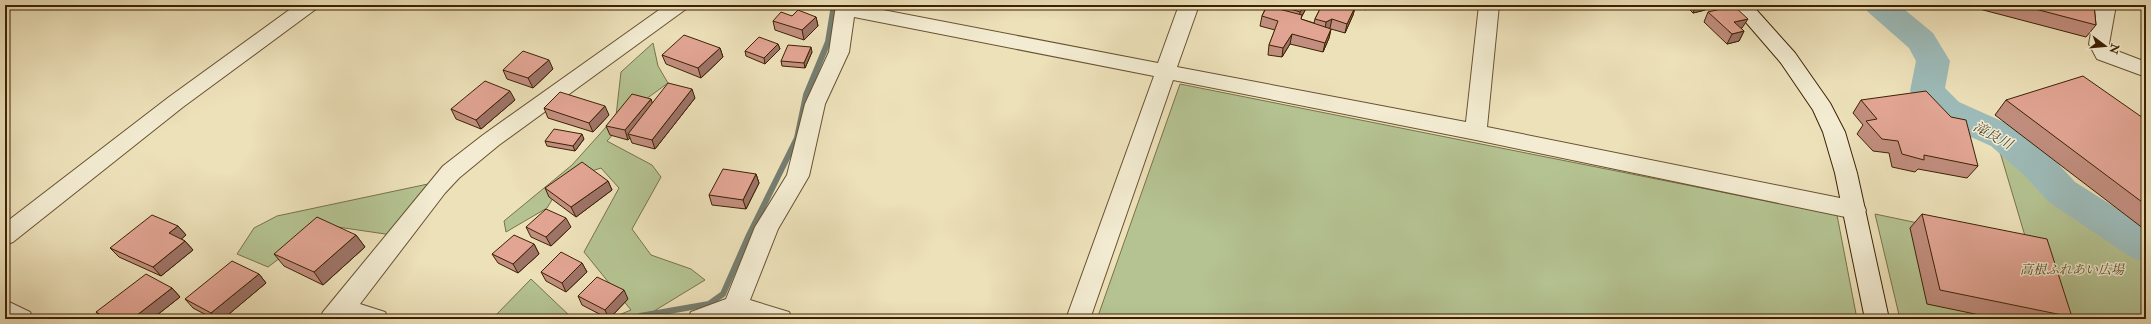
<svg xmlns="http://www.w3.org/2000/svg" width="2151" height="324" font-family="'IM FELL Double Pica','Noto Serif JP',serif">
  <rect width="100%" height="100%" fill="#ede1ba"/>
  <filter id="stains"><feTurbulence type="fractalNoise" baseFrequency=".005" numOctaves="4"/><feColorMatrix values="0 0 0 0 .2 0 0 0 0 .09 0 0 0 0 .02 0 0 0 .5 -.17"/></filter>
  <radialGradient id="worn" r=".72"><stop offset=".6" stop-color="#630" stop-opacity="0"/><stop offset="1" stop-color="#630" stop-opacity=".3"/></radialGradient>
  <path fill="#b5c392" stroke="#78724a" d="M653,43L658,66L668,83L642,102L607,141L652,165L661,177L632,229L651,255L691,269L705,280L641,319H609L631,310L584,252L619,188L601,168L564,180L547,208L506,232L504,221L572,165L616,116L621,72Z
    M1180,84L1837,215L1857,319H1097Z
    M1997,142C2019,161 2038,183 2060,201C2088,222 2119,239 2146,261V319H1900L1875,214L2028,246Z
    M428,184L392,235L324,225L268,267L237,254L254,228L277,216Z
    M531,279L573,319H497L494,317Z"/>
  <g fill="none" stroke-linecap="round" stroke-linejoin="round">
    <path stroke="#767e70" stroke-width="6" d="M635,319L640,316L709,304L723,294L749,235L797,138L806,95L828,42L834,5"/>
    <path fill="#9dbbb9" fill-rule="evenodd" d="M1863,5H1899L1933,33L1950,61L1945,88L1959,102L2017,128L2050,155L2075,182L2146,227V262L2132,258L2049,202L2024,175L1991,146L1933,120L1915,100L1910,91L1916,61L1909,48L1868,12Z"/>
    <g stroke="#685230" stroke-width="2">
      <path id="street" d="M296,5H319L316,9L183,107L13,242L5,245V223L169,97Z
        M666,5H689L686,9L499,145L459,178L445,193L360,304L385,312L388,319H320L323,312L443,166L483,135Z
        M836,5H857L1158,63L1179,5H1199L1177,67L1466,122L1479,5H1499L1487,127L1855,201L1863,204L1866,210L1863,216L1855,219L1476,140L1173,80L1090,319H1066L1154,76L854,17L849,52L825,104L809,176L778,229L750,300L789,312L792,319H746L736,316L728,319H688L691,312L726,299L755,227L787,175L805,104L829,52Z
        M2096,5H2116L2109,44L2112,49L2146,62V77L2097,59L2089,44Z
        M5,300L30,312L33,319H5Z"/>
    </g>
    <g stroke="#3c2202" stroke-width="2">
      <path id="secondary" d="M1731,5H1752L1795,53L1830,103L1845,132L1857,173L1889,319H1865L1835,173L1823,132L1813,110L1781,63Z"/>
    </g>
    <use href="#street" fill="#f3ecd2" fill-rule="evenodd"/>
    <use href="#secondary" fill="#f3ecd2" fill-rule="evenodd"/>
  </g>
  <path fill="#c28e7f" stroke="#3c2202" d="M1267,5H1308L1302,16L1301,19L1314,23L1315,19L1322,5H1369L1366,10L1355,6L1353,15L1345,33L1331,29L1329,38L1323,52L1290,44L1282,57L1268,55L1269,45L1275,30L1260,26L1262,16Z
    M1685,5H1707L1705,10L1693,13Z
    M1968,5H2094L2096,25L2086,37L1968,6Z
    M1708,12L1742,28L1741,29L1744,31L1739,41L1727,44L1704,22Z
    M792,16L816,17L818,26L804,40L775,30L773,21Z
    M778,44L780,49L765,64L746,56L745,51Z
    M720,48L723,57L701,78L666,64L662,55Z
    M812,52L805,68L782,66L781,61Z
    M553,69L533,88L507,79L503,70Z
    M695,98L655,149L632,143L630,138L628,140L610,135L606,126L651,99L652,103Z
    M515,100L481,129L456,119L451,109Z
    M1861,100L1978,166L1967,178L1918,169L1915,172L1892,167L1889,153L1873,151L1857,134L1863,125L1853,113Z
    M2006,100L2146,120V228L2144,229L1995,115Z
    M544,108L609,115L593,132L548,118Z
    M584,139L575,151L547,146L545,141Z
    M756,174L759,183L746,209L712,205L709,195Z
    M608,181L612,190L576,217L549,197L545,188Z
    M1922,214L2072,317L2071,319H1999L1927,304L1910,228Z
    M178,226L186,235L181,239L185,241L193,250L161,276L119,257L110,248Z
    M526,227H571L551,246L531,237Z
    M356,235L365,247L323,285L284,266L274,254Z
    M534,244L539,254L518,273L498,263L492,254Z
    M582,263L587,272L566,292L546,281L541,272Z
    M259,274L266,283L223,319H214L193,308L185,299Z
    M172,288L180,297L152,319H102L96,312Z
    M578,296L628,299L609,319L582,305Z"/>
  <path fill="#9e7468" stroke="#3c2202" d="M1305,5H1308L1299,21L1300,12Z
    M1356,5L1353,15L1345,33L1347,24Z
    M1696,5H1707L1705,10L1693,13Z
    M816,17L818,26L804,40L802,30Z
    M1332,19L1330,28L1325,31L1326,22Z
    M1748,19L1742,28L1729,32L1734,22Z
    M1331,29L1329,38L1323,52L1325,43Z
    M1744,31L1739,41L1727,44L1732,34Z
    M1292,34L1290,44L1282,57L1283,48Z
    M778,44L780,49L765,64L764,58Z
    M811,47L812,52L805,68L804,63Z
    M720,48L723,57L701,78L698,68Z
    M549,60L553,69L533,88L528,78Z
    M692,89L695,98L655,149L652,140Z
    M510,91L515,100L481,129L476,120Z
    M651,99L654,108L628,134L630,138L628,140L625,130Z
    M605,106L609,115L593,132L589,123Z
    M582,134L584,139L575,151L573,146Z
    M756,174L759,183L746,209L743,200Z
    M608,181L612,190L576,217L571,207Z
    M566,218L571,227L551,246L546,237Z
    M178,226L186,235L177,243L169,233Z
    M356,235L365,247L323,285L314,272Z
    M185,241L193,250L161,276L153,267Z
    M534,244L539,254L518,273L513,264Z
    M582,263L587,272L566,292L562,283Z
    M259,274L266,283L223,319H217L211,313Z
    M172,288L180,297L152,319H132Z
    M624,290L628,299L609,319L605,310Z"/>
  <path fill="#e2a594" stroke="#3c2202" d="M1278,5H1305L1300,12Z
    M1322,5H1356L1347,24L1332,19L1326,22L1315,19Z
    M2020,5H2094L2096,25Z
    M1267,6L1302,15L1301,19L1331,29L1325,43L1292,34L1283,48L1269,45L1278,21L1262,16Z
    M1734,6L1748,19L1734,22L1744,31L1732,34L1708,12Z
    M798,10L816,17L802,30L773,21L781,12L792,16Z
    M684,35L720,48L698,68L662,55Z
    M759,37L778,44L764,58L745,51Z
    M788,45L811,47L804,63L781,61Z
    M523,51L549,60L528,78L503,70Z
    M2083,76L2146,120V205L2006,100Z
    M485,81L510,91L476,120L451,109Z
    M668,83L692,89L652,140L628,134Z
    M1926,91L1951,117L1966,120L1978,166L1924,155V160L1902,154L1898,141L1882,139L1866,121L1877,119L1861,100Z
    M560,92L605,106L589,123L544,108Z
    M632,94L651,99L625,130L606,126Z
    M554,129L582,134L573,146L545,141Z
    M582,162L608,181L571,207L545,188Z
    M723,169L756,174L743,200L709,195Z
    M546,209L566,218L546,237L526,227Z
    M1922,214L2047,239L2072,317L1940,290Z
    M152,215L178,226L169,233L185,241L153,267L110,248Z
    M317,217L356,235L314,272L274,254Z
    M514,235L534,244L513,264L492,254Z
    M561,252L582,263L562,283L541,272Z
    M232,261L259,274L211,313L185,299Z
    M146,274L172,288L132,319H107L96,312Z
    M597,277L624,290L605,310L578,296Z"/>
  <g text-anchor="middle" stroke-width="3" stroke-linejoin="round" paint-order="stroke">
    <g font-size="13" font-style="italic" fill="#5a4a26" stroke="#f3ecd2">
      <text x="2072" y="274">高根ふれあい広場</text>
    </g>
    <g font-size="14" font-style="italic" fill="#595039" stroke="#f3ecd2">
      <text transform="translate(1993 135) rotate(29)" y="5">滝良川</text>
    </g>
  </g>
  <rect width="2151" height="324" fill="none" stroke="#ede1ba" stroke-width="20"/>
  <rect x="6" y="6" width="2139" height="312" fill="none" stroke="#3c2202" stroke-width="2"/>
  <rect x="10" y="10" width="2131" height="304" fill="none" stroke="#3c2202"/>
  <g transform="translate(2105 46) rotate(106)" stroke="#f3ecd2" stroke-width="3" paint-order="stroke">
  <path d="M0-3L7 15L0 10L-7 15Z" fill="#3c2202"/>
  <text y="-6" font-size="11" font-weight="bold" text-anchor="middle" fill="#3c2202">N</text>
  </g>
  <rect width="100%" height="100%" filter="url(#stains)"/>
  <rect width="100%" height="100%" fill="url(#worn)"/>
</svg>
